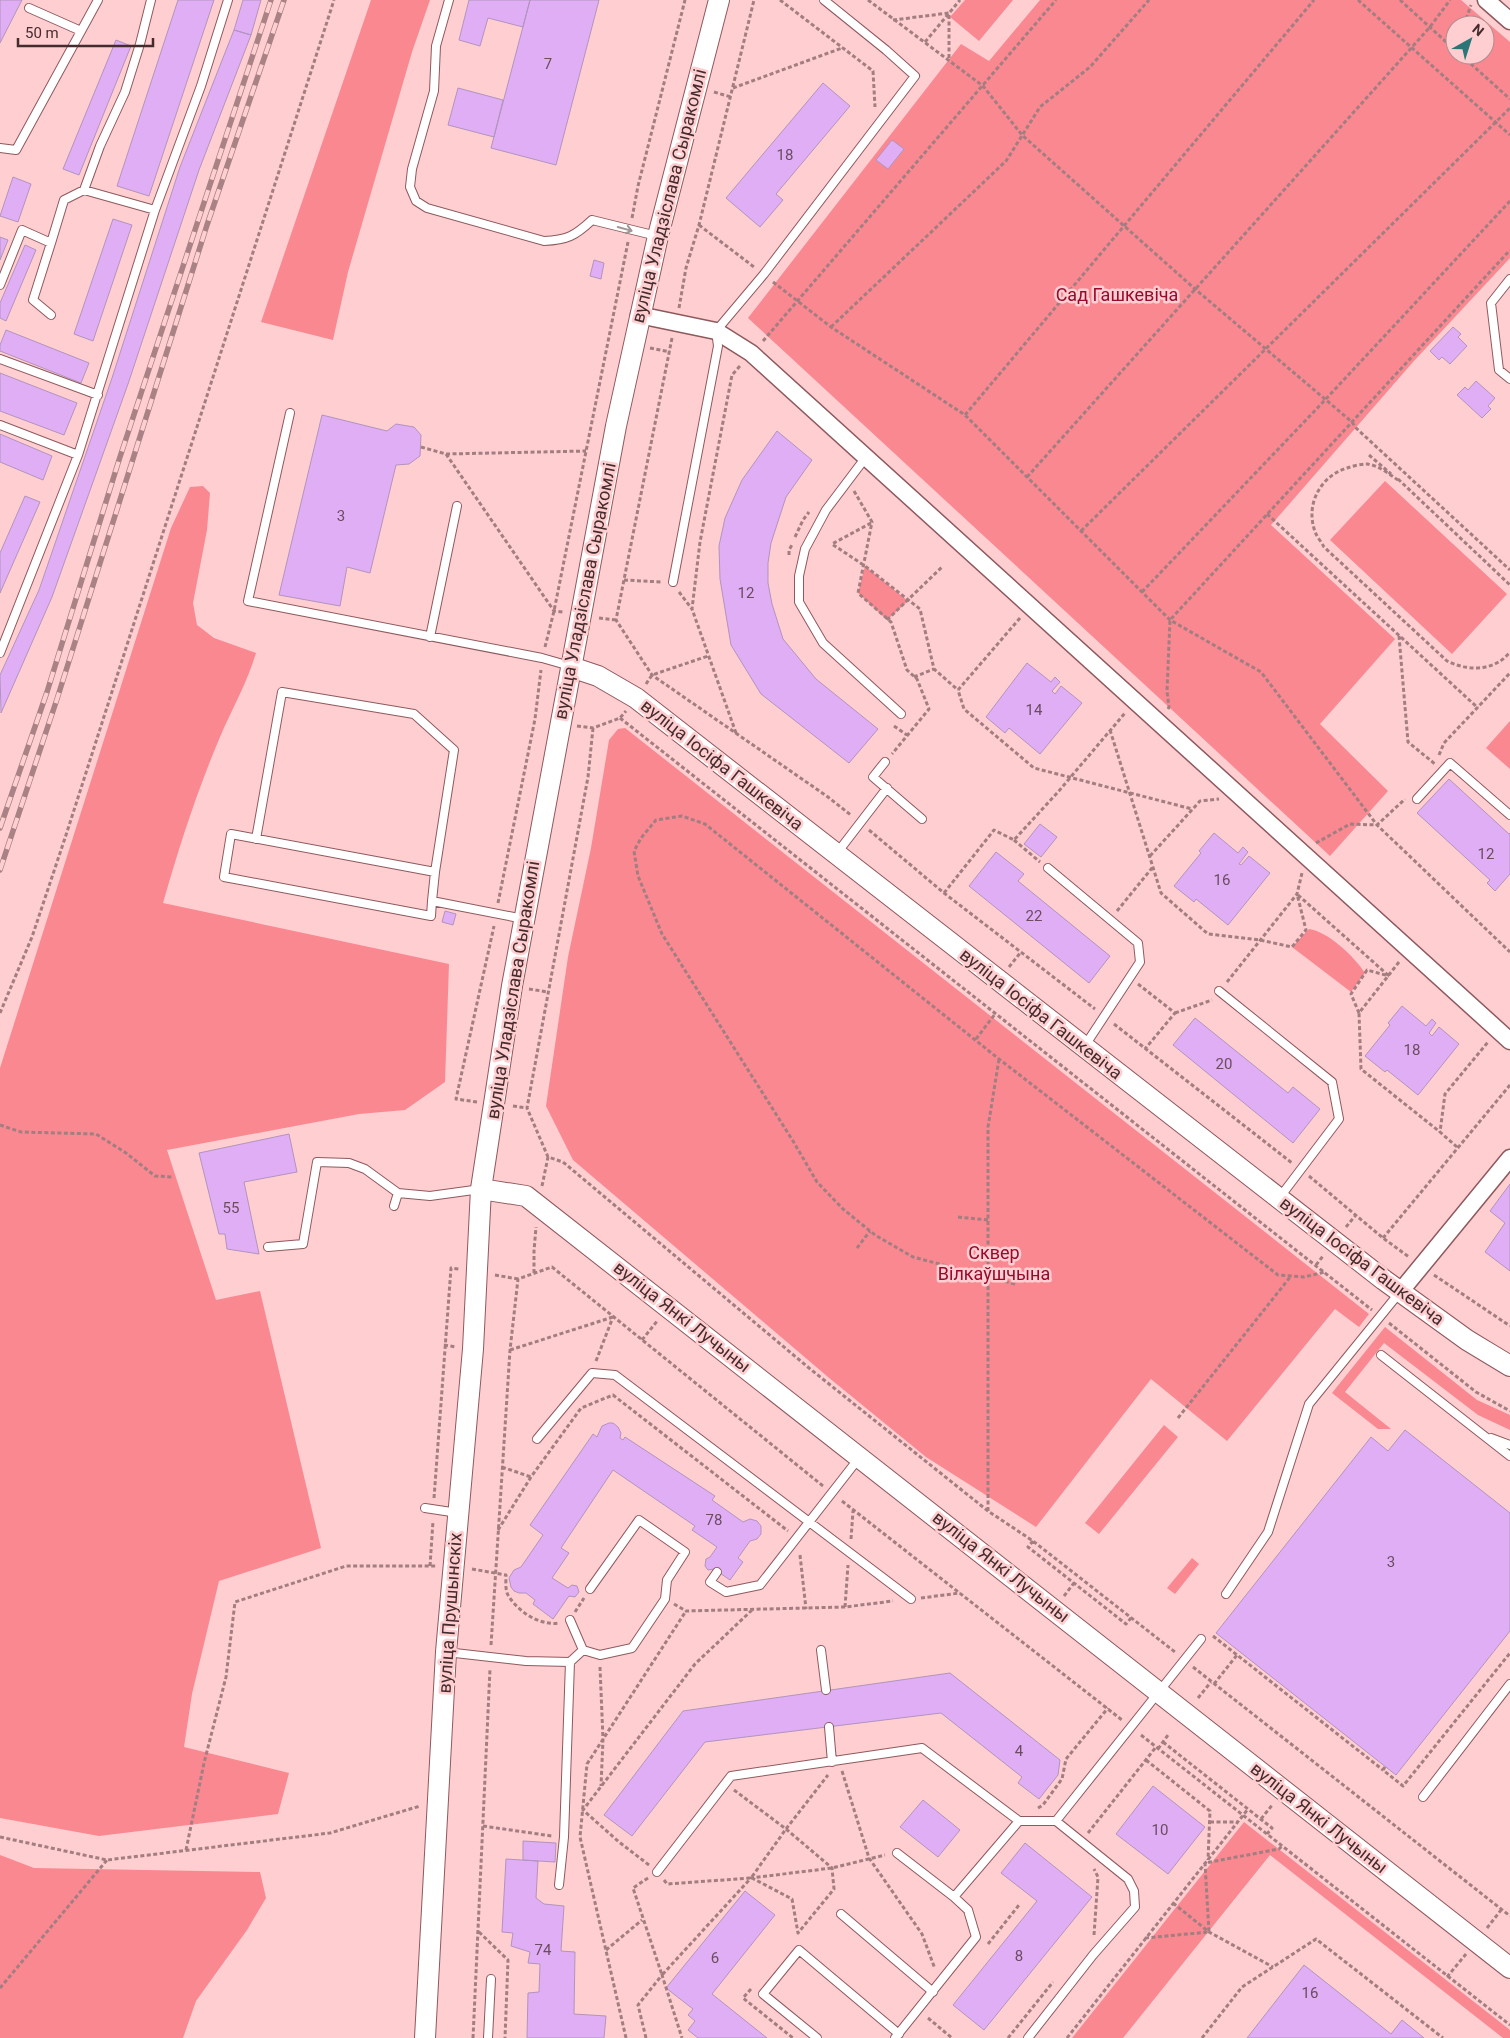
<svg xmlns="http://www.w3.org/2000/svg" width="1510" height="2038" font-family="Roboto,sans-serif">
  <rect width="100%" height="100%" fill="#ffced0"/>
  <path fill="#f98891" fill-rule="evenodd" d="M371,0H430L412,52L348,272L333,340L261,322Z
    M965,0H1013L979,41L950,17Z
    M1040,0H1461L1510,42V258L1413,362L1271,525L1395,639L1320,724L1388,791L1330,856L748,318L961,44L989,61ZM1455,25H1485V55H1455Z
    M1385,481L1507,594L1452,654L1330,540Z
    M203,486L210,493L207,530L193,603L197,625L214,638L256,653C247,683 232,709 220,737C197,791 179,847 163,903L449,964L445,1082L405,1110L359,1114L167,1150L216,1300L260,1291L321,1548L219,1581L192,1694L184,1747L289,1773L278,1814L99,1836L0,1818V1068L171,528L190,487Z
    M865,566L908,601L887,620L858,593Z
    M1510,721V769L1486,748Z
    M625,728L1369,1314L1359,1327L1335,1309L1227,1441L1151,1379L1036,1527L926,1457L828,1377L573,1160L546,1106L568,957L591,848L609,740L618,729Z
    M1309,929C1327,931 1355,957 1365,973L1351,992L1292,947Z
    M1385,1327L1477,1400L1510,1415V1430L1478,1415L1384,1343L1345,1392L1391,1429H1378L1332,1393Z
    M1164,1425L1178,1437L1099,1534L1085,1523Z
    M1192,1558L1199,1564L1175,1594L1167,1588Z
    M1244,1822L1510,2030V2038H1503L1270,1855L1123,2038H1072Z
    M0,1855L34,1868L260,1872L266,1898L247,1930L196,2001L183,2038H0Z"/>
  <path fill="#e0aef5" stroke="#b194be" d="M0,0H22L0,43Z
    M178,0H214L149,196L117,186Z
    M243,0H261L251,35L234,30Z
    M469,0H530L523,27L488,18L480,46L459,40Z
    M530,0H599L556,165L491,148Z
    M234,30L251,35L199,170L128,384L52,597L1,713L0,675L39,590L112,378L180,167Z
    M116,40L131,46L79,175L63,169Z
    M823,83L850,106L776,194L783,200L760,227L726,198Z
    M458,88L503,100L494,137L448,125Z
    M892,140L904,149L888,169L876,160Z
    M13,177L31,184L18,222L0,216Z
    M113,219L132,225L93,341L74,334Z
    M0,237L8,240L0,260Z
    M25,245L36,250L6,321L0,318V303Z
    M594,260L604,263L601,279L590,276Z
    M1453,327L1461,334L1458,337L1467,346L1450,364L1442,357L1439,360L1430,351Z
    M6,330L89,363L81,383L0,351V345Z
    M0,373L77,403L64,435L0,411Z
    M1476,381L1495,398L1488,406L1491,409L1482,418L1457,395L1465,387L1468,390Z
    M322,415L387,431L396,424L414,427L421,435L420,456L409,464L396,465L370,573L347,567L340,606L279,595Z
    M777,431L812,460L786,497L771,543L768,563V583L772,604L783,639L816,679L878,729L849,763L761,694L731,645L720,579L719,546L725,518L742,480Z
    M0,434L52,456L43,480L0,462Z
    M25,496L40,502L0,593V553Z
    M1027,663L1051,682L1055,677L1060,682L1052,691L1055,694L1061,686L1082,703L1040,754L1009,728L1005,733L986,717Z
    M1449,779L1509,834L1510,833V874L1495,891L1487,883L1490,880L1417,813Z
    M1040,824L1057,837L1041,857L1024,844Z
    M1214,833L1238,853L1243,847L1248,852L1239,864L1241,865L1249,856L1270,873L1228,925L1196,899L1194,902L1174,886L1201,853L1199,851Z
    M996,852L1024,874L1018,881L1110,956L1089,983L969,886Z
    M445,911L456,914L453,925L442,922Z
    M1402,1006L1426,1026L1432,1019L1436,1023L1429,1033L1432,1036L1439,1027L1459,1044L1418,1095L1387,1070L1385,1072L1365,1056L1390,1025L1388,1023Z
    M1195,1018L1288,1093L1293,1087L1320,1109L1293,1143L1173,1045Z
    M289,1134L297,1172L244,1182L259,1254L227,1249L225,1234H219L199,1153Z
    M1510,1184V1271L1485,1252L1505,1223L1490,1211Z
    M609,1423H613L618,1427L621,1433L620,1438L623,1440L625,1437L715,1496L712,1500L743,1522L750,1519L757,1521L761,1526V1534L757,1539L750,1541L738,1558L743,1562L730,1580L714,1569L708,1570L705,1566L706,1559L710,1557L717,1547L692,1530L695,1526L613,1470L561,1548L569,1553L552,1578L568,1588L572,1585L577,1586L579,1592L575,1597L569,1596L553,1619L533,1604L535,1600L526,1593H519L514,1591L511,1587L509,1578L514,1570L521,1567L543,1535L530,1525L593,1434L597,1437L602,1426Z
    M1405,1430L1510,1513V1631L1396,1775L1216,1633L1371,1437L1388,1451Z
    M950,1673L1060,1760L1058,1775L1039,1799L1018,1783L1022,1777L941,1713L705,1742L632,1836L604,1815L683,1711Z
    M1153,1786L1205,1827L1168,1874L1116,1834Z
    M923,1800L960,1830L938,1857L900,1827Z
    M523,1841L556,1843L555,1862L523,1860Z
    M1025,1843L1092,1897L984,2030L953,2005L1037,1901L1001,1873Z
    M506,1859L538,1861L536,1898L544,1904L564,1906L561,1951L575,1952L574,2014L606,2016L604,2038H527L528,1993L539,1992L540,1964L528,1963L530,1952L511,1946L513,1933L502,1932Z
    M745,1891L775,1915L712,1994L767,2038H698L688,2030L695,2021L688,2015L693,2009L666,1988Z
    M1304,1965L1391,2034L1402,2020L1424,2038H1247Z"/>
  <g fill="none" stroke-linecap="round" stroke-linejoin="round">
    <g stroke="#8e595d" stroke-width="10">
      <path id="service" d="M449,0L436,46L434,91L412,169L410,187L416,201L427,208L544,241C567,240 575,236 592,220L657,236
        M29,8L81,31
        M0,148L16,150L98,0
        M84,190L100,146L125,92L140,44L151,0
        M51,243L64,200L84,190L155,210
        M1510,279L1491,303L1499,370L1510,379
        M0,285L22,230L51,243L33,300L51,315
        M0,359L98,395
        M290,413L248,601L542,658L570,666
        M0,425L78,455
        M866,457L826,510L805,549L799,576V602L823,643L901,714
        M673,582L718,346L716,331L764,274L915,76L886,50L824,0
        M430,637L457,506
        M0,653L78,455L155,210L201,86L228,0
        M885,762L873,777L922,819
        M1417,799L1450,763L1510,815
        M256,839L282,692L414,714L454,750L435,872L231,834L224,877L431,916L432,901L524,919
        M837,853L887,788
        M1048,868L1138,943L1140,962L1084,1047
        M432,901L435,872
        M1219,991L1332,1082L1339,1119L1280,1197
        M394,1206L398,1193L430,1196L481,1189
        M268,1247L303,1244L317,1162L349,1163L365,1169L398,1193
        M1381,1355L1510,1456
        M1491,1438L1510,1445
        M537,1439L592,1373L615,1375L911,1599
        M425,1508L458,1513
        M717,1572L710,1582L726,1592L760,1585L859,1458
        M1226,1594L1268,1532L1309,1404L1400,1292
        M570,1620L583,1650L600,1655L632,1648L665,1599L667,1580L685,1552L639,1520L590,1589
        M821,1650L826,1690
        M446,1652L526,1661L570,1662L564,1837L559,1885
        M570,1662L583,1650
        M829,1727L832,1762
        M1423,1797L1510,1684
        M897,1853L954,1897
        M657,1872L731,1776L922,1748L1019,1821H1056
        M841,1914L933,1992
        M488,2038L491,1979
        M817,2038L763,1994L799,1950L899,2034
        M895,2038L976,1937L968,1910L954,1897L1019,1821
        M1028,2038L1093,1955L1135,1907L1134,1891L1128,1879L1056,1821L1201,1639"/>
    </g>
    <g stroke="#8e595d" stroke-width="19">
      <path id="minor" d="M1486,0L1510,21
        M639,315L716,331L751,353L1510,1041
        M1400,1292L1510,1158"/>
    </g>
    <g stroke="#8e595d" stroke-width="22">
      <path id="tertiary" d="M571,667L598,676L636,698L1384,1280L1467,1340L1510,1366
        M481,1189L526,1196L1510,1968
        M425,2038L446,1652L473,1349L481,1189L512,986L616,426L658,236L719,0"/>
    </g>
    <path stroke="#a37e80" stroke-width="3" stroke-dasharray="4 2.5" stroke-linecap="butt" d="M780,0L873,71L875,107
      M868,0L983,86L1022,135L1195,289L1352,422L1356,428L1510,570
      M1358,0L1510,135
      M1400,0L1455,50
      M893,20L949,13V60
      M1464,25L1471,5
      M925,42L960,0
      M1461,55L1510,99
      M733,88L842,48
      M714,92L731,97
      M632,218L638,186L685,0
      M699,225L754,267
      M773,282L831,327L965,415L1170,620L1261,672L1377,825L1510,952
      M679,308L686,268L699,225L754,0
      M831,327L1006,161L1040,107L1090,67L1149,0
      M672,338L616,620L652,675L828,797L852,816
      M763,341L1056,0
      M650,348L670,352
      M965,415L1314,0
      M421,447L446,454L586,451
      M446,454L554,611L563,612
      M1369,455L1391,474
      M1027,477L1430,27L1450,0
      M1398,479L1510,585
      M1398,480C1389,474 1378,465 1367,464C1361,464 1353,466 1347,468C1320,476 1304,506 1316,534C1318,538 1322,543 1324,547L1447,661C1467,671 1494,672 1510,652
      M854,491L872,522L858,593L891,622L907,670L917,679L929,709L892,754
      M1267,514L1478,708
      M871,523L832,544L865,566L920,609L934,669L958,690
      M1081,531L1510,108
      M795,537L803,520L809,512
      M789,555V550L793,543
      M624,580L661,582
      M679,592L692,609
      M1142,592L1325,400L1510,201
      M599,618L616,620
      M1020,618L958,690L964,709L1034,768L1192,809
      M887,620L942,567
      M1399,636L1408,742L1435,764
      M545,647L554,611L628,242
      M914,677L934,669
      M646,684L652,675L708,656
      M1168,709L1169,707L1167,691L1170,620L1510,250
      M620,718L1372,1310
      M577,726L593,728L620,718L626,711
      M894,726L907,735
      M593,728L588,777L527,1108L548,1157L563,1162L809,1368L988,1511L1033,1541L1175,1652
      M1110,730L1161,893L1208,934L1260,940L1292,947L1306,930L1297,894
      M736,733L692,609L700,542L732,375L740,366
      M1439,755L1444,743L1510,673
      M869,830L944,893L1095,1009
      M1014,840L1040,862
      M1316,843L1350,824L1377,825L1405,799
      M1150,856L1200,801L1219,799
      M944,893L994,830L1014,840L1058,792L1125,713
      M1298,895L1389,976
      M498,903L535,719L541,670
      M1117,911L1152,868
      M1399,962L1359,1013L1361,1069L1440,1132
      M1009,967L1021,952
      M1227,982L1297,894L1302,873
      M1138,984L1175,1013L1145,1049
      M529,989L548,992
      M0,1013L32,937L66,835L334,0
      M1175,1013L1212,1000
      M1359,1013L1351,994L1367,970L1389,976
      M1114,1024L1292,1163
      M976,1039L995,1014
      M477,1102L456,1099L494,926
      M513,1106L527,1108
      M0,1125L21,1132L96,1134L126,1153L155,1176L172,1177
      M1457,1147L1440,1132L1445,1094L1488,1042
      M1309,1176L1383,1238L1409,1257
      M542,1186L548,1157
      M958,1217L988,1220
      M1346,1227L1355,1216
      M1383,1238L1510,1085
      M857,1248L870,1231
      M1316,1265L1323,1256
      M534,1273V1251L536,1227
      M495,1275L518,1279
      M1434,1275L1510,1326
      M1015,1284L913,1257L875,1235L843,1209L817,1182L793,1141L662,934L638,876L634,851L641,838L656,820L682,816L705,824L999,1059L1278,1275L1304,1277L1325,1272
      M1389,1323L1476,1392L1510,1411
      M642,1340L658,1320
      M444,1345L456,1347
      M510,1350L613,1317
      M596,1361L613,1317
      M1178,1418L1291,1276
      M502,1467L531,1477
      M434,1498L451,1268L459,1269
      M842,1501L1122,1720
      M988,1511V1127L999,1059
      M498,1530L531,1477L581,1408L613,1395L788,1531
      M851,1539L853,1511
      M1033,1541L1028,1547L1126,1624L1131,1618
      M800,1555L806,1609
      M430,1566L433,1521
      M472,1569L506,1575C506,1581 505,1590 508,1595C518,1612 540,1626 559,1623
      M1064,1596L1074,1583
      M921,1598L960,1593
      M674,1604L686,1611L845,1607L893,1601
      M845,1607L848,1565
      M575,1612L584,1598
      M1213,1636L1383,1770
      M491,1645L510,1350L518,1279L552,1267L823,1486
      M600,1667L603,1739L601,1786
      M1193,1667L1510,1916
      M1214,1684L1237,1655
      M1198,1698L1211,1682
      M1141,1735L1510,2025
      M1163,1742L1272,1828L1267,1834
      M1158,1749L1168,1735
      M1146,1760L1210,1811L1208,1860
      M1385,1767L1383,1770L1403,1786L1510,1653
      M842,1771L869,1858L922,1934L935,1969
      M734,1790L786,1829L832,1868L834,1889L798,1933L792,1899L752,1878
      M1038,1808L1043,1805L1062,1779L1066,1759L1108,1708
      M1261,1819L1273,1804
      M1210,1822H1238
      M483,1826L552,1836
      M1088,1833L1156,1747
      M0,1837L107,1860L330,1833L420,1806
      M186,1850L204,1763L226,1677L235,1602L346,1566H436
      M649,1865L619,1842L583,1810L695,1664L752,1610
      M648,1878L633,1888L662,1975L751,1878L832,1868L885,1855
      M664,1880L667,1884L751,1878L786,1829L828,1775
      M1173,1903L1209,1932L1273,1967
      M1487,1928L1501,1910
      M479,1932L508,1960L505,2038
      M1094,1935L1098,1877L1094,1869
      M1145,1938L1209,1932L1205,1863L1279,1849L1282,1846
      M988,1944L1019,1905
      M606,1950L642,1920
      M1447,1977L1466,1954
      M0,1988L107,1860
      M751,1989L743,1998L793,2038
      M928,2018L952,2038
      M473,2038L490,1669
      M626,2038L580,1837L587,1764L686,1611
      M646,2038L638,2005L662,1975L682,2038
      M1008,2038L1053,1982
      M1067,2038L1248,1809
      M1202,2038L1242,1987L1316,1939L1443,2038"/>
    <use href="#service" stroke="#fff" stroke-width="8"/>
    <use href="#minor" stroke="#fff" stroke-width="16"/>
    <use href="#tertiary" stroke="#fff" stroke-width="20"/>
    <g stroke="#a88284" stroke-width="5.5">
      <path id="rail" d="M0,828L47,692L119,460L271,0
        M0,870L57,699L207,225L284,0"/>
    </g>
    <use href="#rail" stroke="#ffced0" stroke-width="4" stroke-dasharray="11" stroke-linecap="butt"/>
  </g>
  <defs><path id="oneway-shaft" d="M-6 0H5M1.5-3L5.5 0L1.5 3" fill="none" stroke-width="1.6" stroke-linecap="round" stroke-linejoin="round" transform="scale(1.25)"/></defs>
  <use stroke="#a29696" href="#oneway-shaft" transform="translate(625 229) rotate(15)"/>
  <g text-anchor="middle" stroke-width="5" stroke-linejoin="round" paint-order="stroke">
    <g font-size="15" fill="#6b4c60">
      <text x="548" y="69">7</text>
      <text x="785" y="160">18</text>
      <text x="341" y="521">3</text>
      <text x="746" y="598">12</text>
      <text x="1034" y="715">14</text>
      <text x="1486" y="859">12</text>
      <text x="1222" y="885">16</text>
      <text x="1034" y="921">22</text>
      <text x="1412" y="1055">18</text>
      <text x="1224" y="1069">20</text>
      <text x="231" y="1213">55</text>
      <text x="714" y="1525">78</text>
      <text x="1391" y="1567">3</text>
      <text x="1019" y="1756">4</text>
      <text x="1160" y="1835">10</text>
      <text x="543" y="1955">74</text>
      <text x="1019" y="1961">8</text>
      <text x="715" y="1963">6</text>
      <text x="1310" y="1998">16</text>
    </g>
    <g font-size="18" fill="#442c2e" stroke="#ffced0">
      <text transform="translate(669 196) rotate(-76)" y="6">вуліца Уладзіслава Сыракомлі</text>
      <text transform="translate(585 591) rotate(-79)" y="6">вуліца Уладзіслава Сыракомлі</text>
      <text transform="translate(722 765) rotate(38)" y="6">вуліца Іосіфа Гашкевіча</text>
      <text transform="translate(513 990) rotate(-81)" y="6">вуліца Уладзіслава Сыракомлі</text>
      <text transform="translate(1041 1014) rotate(38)" y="6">вуліца Іосіфа Гашкевіча</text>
      <text transform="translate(1362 1261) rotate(37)" y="6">вуліца Іосіфа Гашкевіча</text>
      <text transform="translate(682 1317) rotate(38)" y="6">вуліца Янкі Лучыны</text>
      <text transform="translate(1001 1567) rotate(38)" y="6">вуліца Янкі Лучыны</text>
      <text transform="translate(450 1613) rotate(-86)" y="6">вуліца Прушынскіх</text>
      <text transform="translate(1319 1818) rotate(38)" y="6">вуліца Янкі Лучыны</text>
    </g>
    <g font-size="18" fill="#960a2f" stroke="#ffced0">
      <text x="1117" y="301">Сад Гашкевіча</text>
      <text x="994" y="1259">Сквер<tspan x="994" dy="21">Вілкаўшчына</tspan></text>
    </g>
  </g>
  <g transform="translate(1470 40) rotate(39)"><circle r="24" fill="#ffced0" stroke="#b48d8f"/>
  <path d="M0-4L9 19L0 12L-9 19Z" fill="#2c7677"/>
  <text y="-8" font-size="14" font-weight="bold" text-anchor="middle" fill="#442c2e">N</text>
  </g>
  <path d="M18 38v8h135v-8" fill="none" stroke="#442c2e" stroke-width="2.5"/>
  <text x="25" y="38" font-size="15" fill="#442c2e" stroke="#ffced0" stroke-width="4" paint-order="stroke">50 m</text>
</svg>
